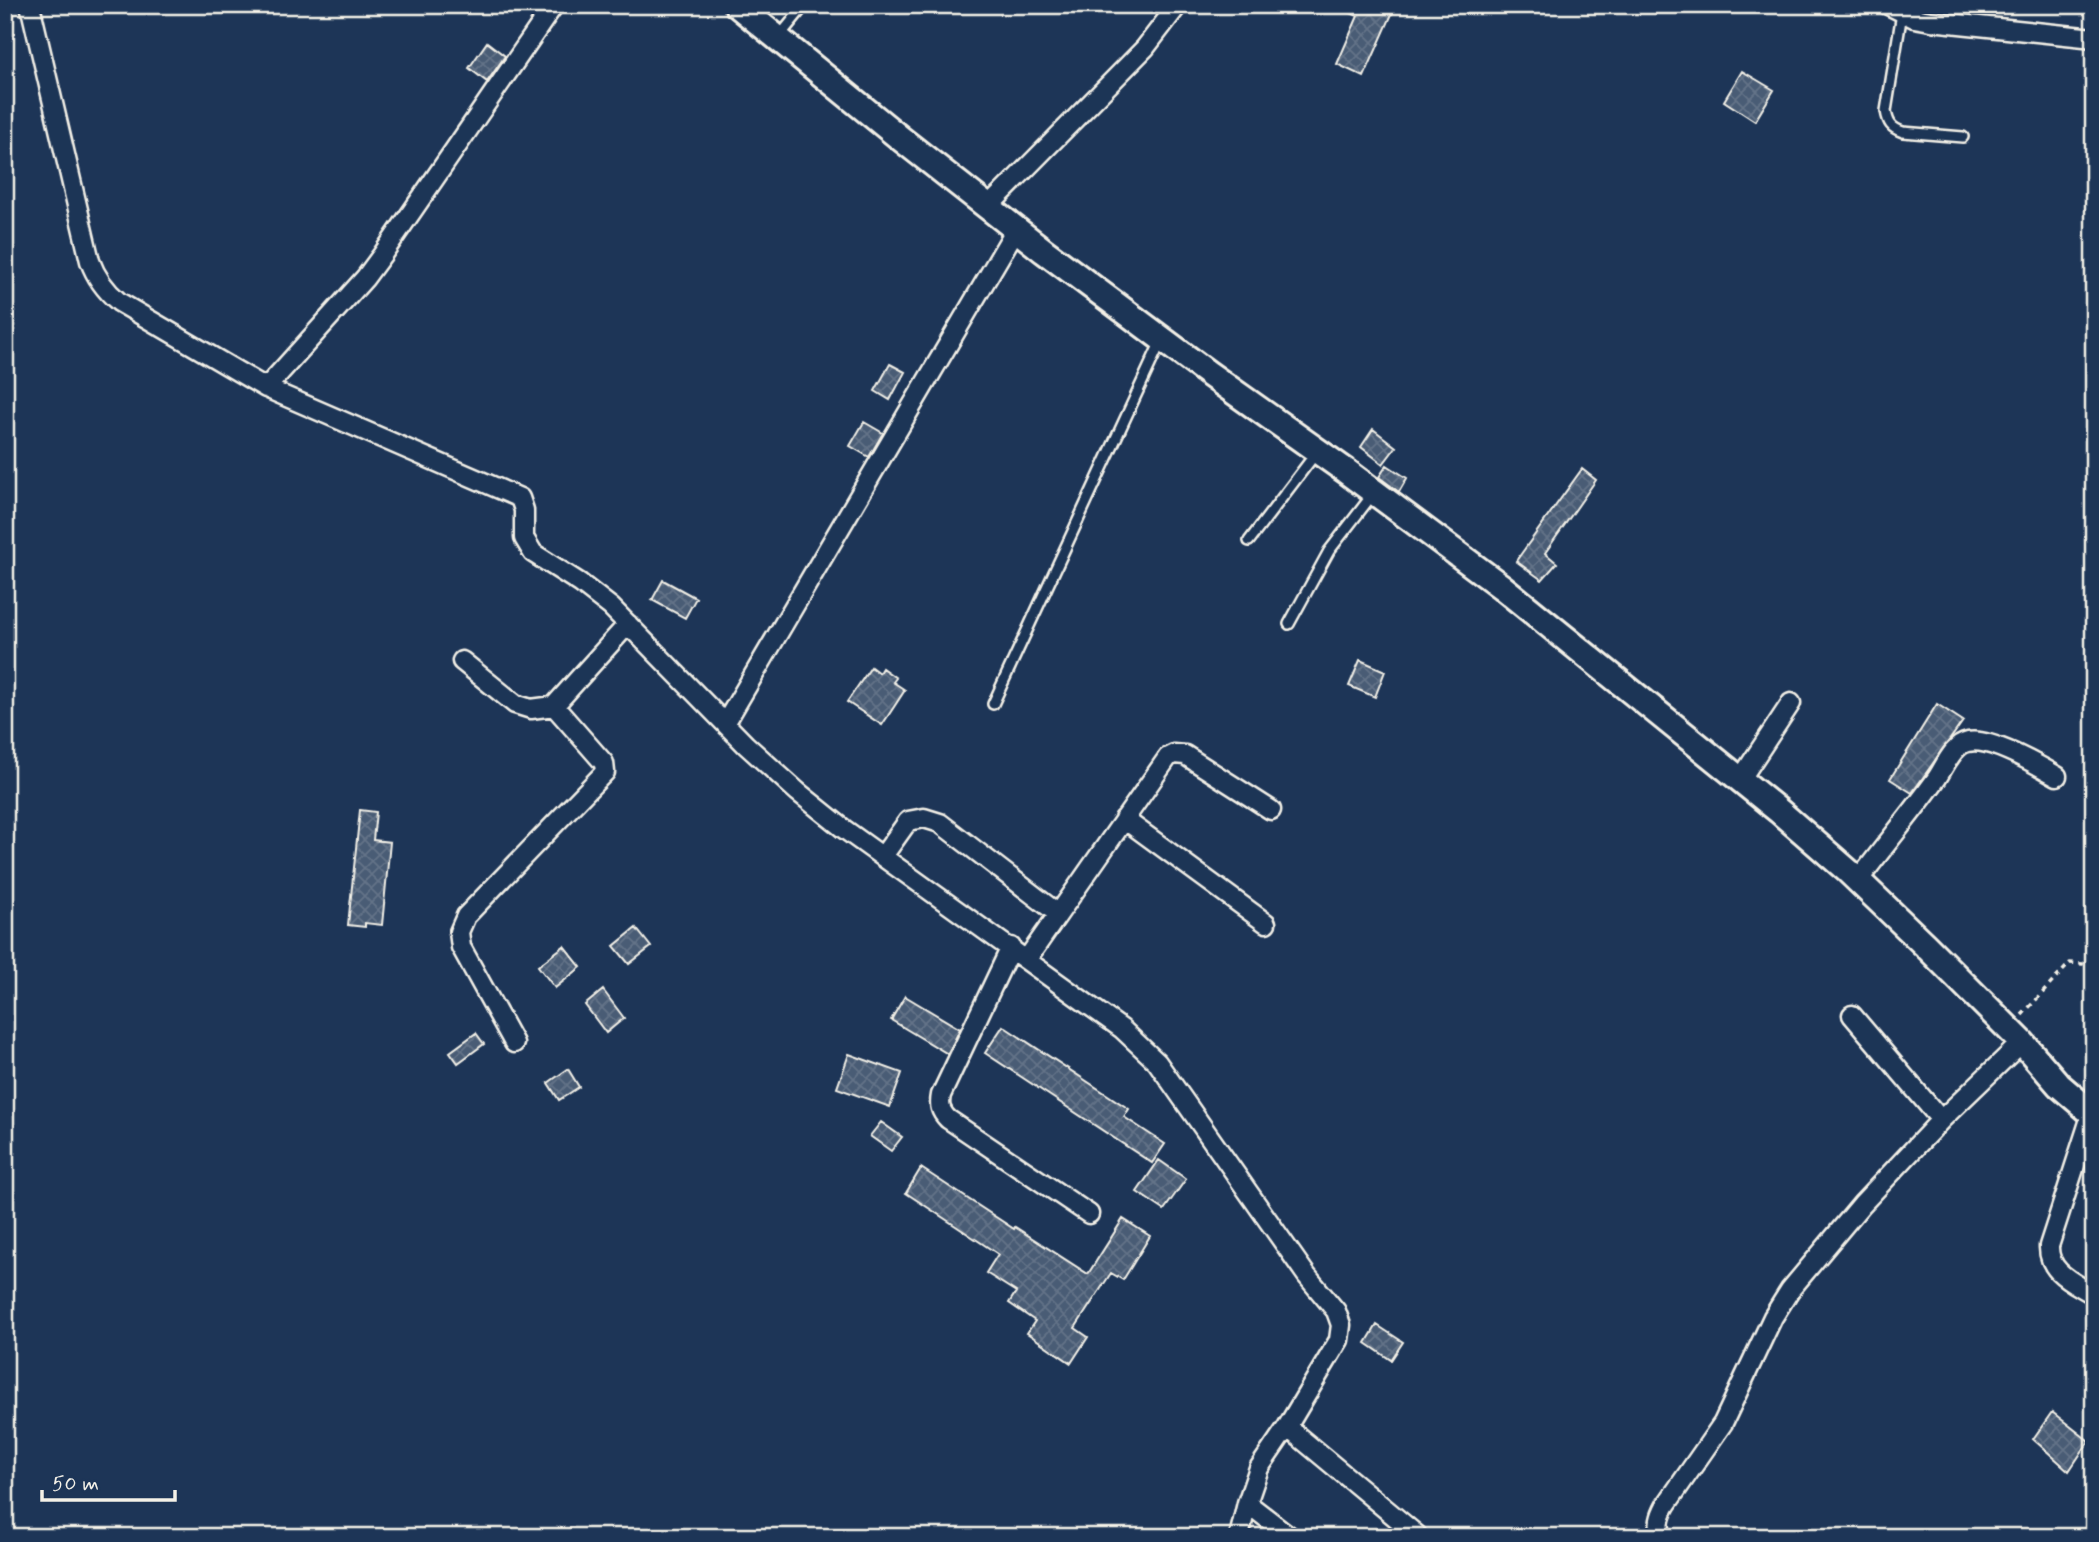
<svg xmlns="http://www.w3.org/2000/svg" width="2099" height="1542" font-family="Mynerve,sans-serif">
  <defs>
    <pattern id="building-cross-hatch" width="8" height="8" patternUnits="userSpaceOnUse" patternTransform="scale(1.75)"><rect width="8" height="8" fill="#485b74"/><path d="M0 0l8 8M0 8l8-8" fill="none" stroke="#637388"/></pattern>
  </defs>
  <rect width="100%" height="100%" fill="#1d3557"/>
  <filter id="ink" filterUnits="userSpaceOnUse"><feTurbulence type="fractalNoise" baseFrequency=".0143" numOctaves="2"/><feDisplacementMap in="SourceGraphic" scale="14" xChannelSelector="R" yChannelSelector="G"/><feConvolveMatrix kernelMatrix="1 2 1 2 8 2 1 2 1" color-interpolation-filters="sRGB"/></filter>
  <g filter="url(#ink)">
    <path fill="url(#building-cross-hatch)" stroke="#f4f1e8" stroke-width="2" d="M1332,5H1396L1364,77L1337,64L1358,16Z
      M487,42L505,56L487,82L469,68Z
      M1742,71L1774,90L1755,121L1724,101Z
      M890,364L905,372L890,400L875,391Z
      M864,422L883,433L869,457L850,446Z
      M1373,429L1396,447L1383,464L1361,447Z
      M1387,465L1407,478L1399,492L1379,477Z
      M1582,469L1596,480L1545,553L1557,563L1542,580L1516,561Z
      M663,580L696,598L685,618L652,600Z
      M1360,660L1385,671L1375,697L1349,686Z
      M871,667L879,673L882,668L896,678L893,682L905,690L882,725L847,702Z
      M1937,704L1963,721L1912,793L1890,779Z
      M360,810L376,812L373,840L390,842L382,925L365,923V927L348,925Z
      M636,928L651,947L629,964L614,946Z
      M564,946L581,967L555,988L538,966Z
      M603,990L624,1018L606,1033L585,1005Z
      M905,996L960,1029L948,1054L891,1020Z
      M1003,1026L1129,1109L1124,1117L1165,1144L1152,1163L985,1053Z
      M476,1033L484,1044L458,1063L450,1052Z
      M849,1054L902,1073L890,1107L837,1088Z
      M568,1069L579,1087L559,1100L548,1083Z
      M881,1122L902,1137L891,1151L870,1136Z
      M1159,1160L1186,1179L1164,1210L1137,1192Z
      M921,1168L1014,1229L1015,1227L1088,1274L1123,1219L1150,1236L1123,1280L1111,1273L1075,1328L1088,1337L1071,1363L1027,1333L1035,1321L1009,1303L1016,1292L986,1273L998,1254L906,1193Z
      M1377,1325L1403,1342L1391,1360L1366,1343Z
      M2052,1412L2089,1441L2069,1471L2033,1439Z"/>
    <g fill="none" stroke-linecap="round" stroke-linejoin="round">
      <g stroke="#f4f1e8" stroke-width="14">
        <path id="service" d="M1902,13L1886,111C1888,123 1891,128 1903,132L1963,137
          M778,38L805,5
          M1249,541L1316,453
          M1289,624L1329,551L1373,494
          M993,704L1162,339"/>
      </g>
      <g stroke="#f4f1e8" stroke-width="23">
        <path id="minor" d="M30,5L90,261C96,278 105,290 119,302L266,388L520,498L524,510V538L533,553L580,583L611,607L746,745L798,792L844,829L1122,1029L1157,1062L1307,1276L1336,1311L1341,1325L1339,1340L1287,1427L1259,1468L1247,1503L1239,1537
          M1888,5L1914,18L1931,21L2094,38
          M988,207L1145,48L1178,5
          M266,388L365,278L382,255L554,5
          M462,661L515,704L531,709L554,706
          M726,722L1016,229
          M1740,780L1791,703
          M1124,819L1266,923
          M883,856L908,821L924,818L940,823L1057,913
          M1858,881C1884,846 1912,813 1937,778C1945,766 1953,745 1968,742C1989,737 2038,765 2057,776
          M1011,947L941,1095C939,1105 940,1111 948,1119L1089,1214
          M1027,959L1168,757L1174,754L1185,755L1271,810
          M1852,1015L1941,1120
          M514,1043L461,947L459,932L466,916L605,772L604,763L554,706L628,624
          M2092,1113L2049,1246C2048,1273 2074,1282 2094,1295
          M1287,1427L1417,1535
          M1247,1503L1291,1537
          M1662,1537C1657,1525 1660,1516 1666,1505L1723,1423L1773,1317L1790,1290L1862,1204L1941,1120L2022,1042"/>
      </g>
      <g stroke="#f4f1e8" stroke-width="30">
        <path id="secondary" d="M737,5L900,138L1044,251L1209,374L1346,471L1502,587L1779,811L1848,871L1925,945L2022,1042L2059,1085L2094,1115"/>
      </g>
      <path stroke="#f4f1e8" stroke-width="3.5" stroke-dasharray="5 5" stroke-linecap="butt" d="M2022,1015L2070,963L2083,964L2094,970"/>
      <use href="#service" stroke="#1d3557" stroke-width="9"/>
      <use href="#minor" stroke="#1d3557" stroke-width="18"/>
      <use href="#secondary" stroke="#1d3557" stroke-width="24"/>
    </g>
  </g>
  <rect width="2099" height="1542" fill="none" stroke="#1d3557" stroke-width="28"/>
  <rect x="14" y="14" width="2071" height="1514" fill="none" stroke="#f4f1e8" stroke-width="2.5" filter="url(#ink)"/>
  <path d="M42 1490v10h133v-10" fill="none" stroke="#f4f1e8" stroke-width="3.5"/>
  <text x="52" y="1490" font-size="21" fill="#f4f1e8" stroke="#1d3557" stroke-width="5" paint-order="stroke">50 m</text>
</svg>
